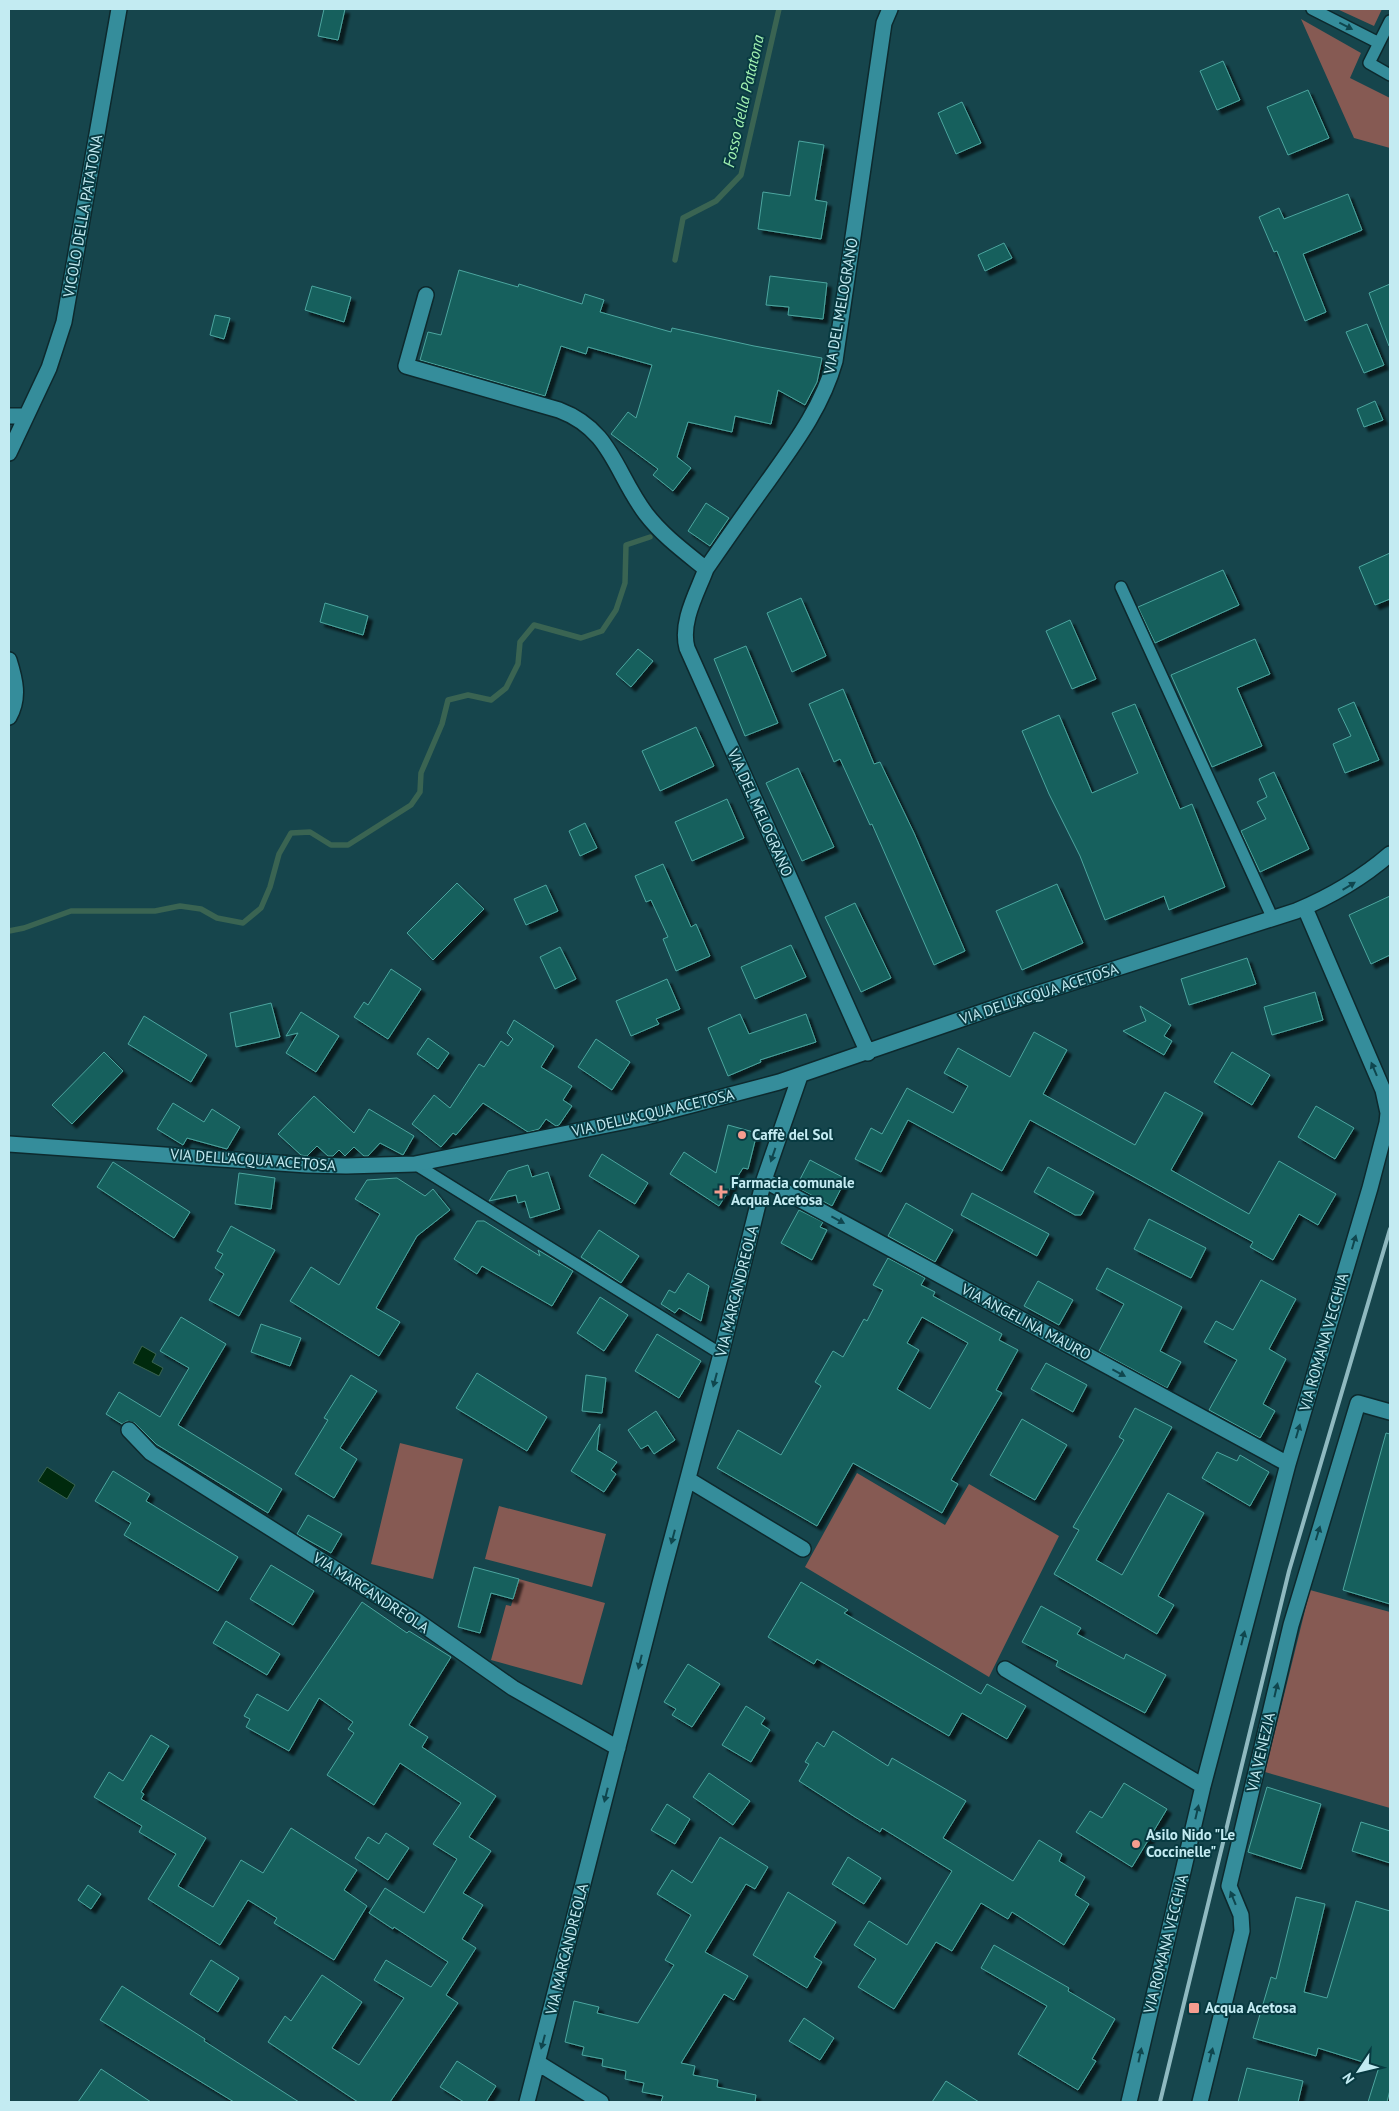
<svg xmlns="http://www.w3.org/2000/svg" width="1399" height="2111" font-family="'PT Sans',sans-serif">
  <defs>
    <filter id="shadow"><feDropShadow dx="4.5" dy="4.5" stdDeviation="1" flood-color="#0009"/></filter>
  </defs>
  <rect width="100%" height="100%" fill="#16454c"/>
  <path fill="#865a53" d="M1337,9H1382L1374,26Z
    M1301,19L1361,53L1350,78L1390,98V148L1354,138Z
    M400,1443L463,1459L433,1579L371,1564Z
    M857,1473L945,1525L969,1484L1059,1536L989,1677L805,1567Z
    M499,1506L606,1534L592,1587L485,1559Z
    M519,1579L605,1603L582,1685L491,1660L506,1605L511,1606Z
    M1310,1590L1390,1612V1808L1265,1772Z"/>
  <path fill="#002a0d" stroke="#3a6452" d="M142,1346L156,1354L152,1362L163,1368L159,1376L133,1363Z
    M47,1467L75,1485L67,1499L38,1481Z"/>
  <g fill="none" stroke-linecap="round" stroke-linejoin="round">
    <path stroke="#3a6452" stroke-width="5.5" d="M675,260L683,218L716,201L741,175L779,9
      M9,931L24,928L71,911H155L180,906L201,909L217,918L243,923L261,908L270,887L279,854L291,833L310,832L331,845H348L411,805L420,792L421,773L442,724L448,700L468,695L491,700L506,688L518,664L520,642L534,625L581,638L602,631L616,610L625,583L626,545L650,537"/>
  </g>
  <path fill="#14615d" stroke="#4da59f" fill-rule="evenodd" filter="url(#shadow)" d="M324,9H345L338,40L318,36Z
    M1223,61L1240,100L1217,110L1200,71Z
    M1308,90L1329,138L1288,155L1267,107Z
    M962,102L981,143L956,154L938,113Z
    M799,141L824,145L815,200L827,202L821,239L758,229L763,192L790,196Z
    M1348,194L1362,230L1303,254L1326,312L1305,321L1277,251L1274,252L1259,217L1279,208L1284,219Z
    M1004,243L1012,258L985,271L978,255Z
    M459,270L518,287L519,284L582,304L585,294L604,300L600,312L671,332L672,328L754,346L822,358L817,382L805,405L778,390L771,424L735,416L732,432L688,422L677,457L691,468L673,491L653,475L658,469L611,434L628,412L636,418L652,365L588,347L586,354L561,346L545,396L420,360L428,332L441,335Z
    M770,276L827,283L823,319L788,315L789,307L766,305Z
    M1390,284V345L1389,346L1369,293Z
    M312,286L351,297L344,322L305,310Z
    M215,315L230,318L224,339L210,335Z
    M1367,324L1384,365L1364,373L1346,332Z
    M1375,401L1383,420L1364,427L1357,409Z
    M706,503L729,518L710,546L688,531Z
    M1390,553V599L1375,605L1359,567Z
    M1223,570L1239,605L1155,643L1138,607Z
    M801,598L826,656L792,672L767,613Z
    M325,603L368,616L363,635L320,622Z
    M1070,620L1096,679L1072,689L1046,631Z
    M1255,639L1270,674L1237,688L1262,746L1212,767L1171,675Z
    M746,646L778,723L745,736L714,659Z
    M638,649L653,661L631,687L616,674Z
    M843,689L874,764L880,762L914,833L965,951L934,965L872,824L870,825L840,759L834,762L809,704Z
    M1354,702L1379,760L1345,773L1333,744L1351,736L1338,709Z
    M1135,704L1180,809L1192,804L1225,887L1169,910L1164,896L1105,920L1080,856L1049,794L1022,731L1059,715L1092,793L1138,773L1112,713Z
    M696,727L714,766L660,791L642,751Z
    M798,768L834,847L802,861L766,783Z
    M1274,772L1309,849L1260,872L1241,831L1266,819L1257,802L1267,797L1259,779Z
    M727,799L744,838L692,861L675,822Z
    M585,823L597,848L580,856L569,831Z
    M663,864L691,927L696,924L710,956L676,971L663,939L668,937L651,900L646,902L635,876Z
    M457,883L484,909L433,960L407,933Z
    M1057,884L1083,943L1022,970L996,911Z
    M546,885L558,911L526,925L514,899Z
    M1390,896V955L1371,964L1349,915Z
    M855,903L891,978L861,992L825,917Z
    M791,945L806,977L755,999L741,967Z
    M560,947L576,979L555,989L540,957Z
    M1247,958L1256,984L1189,1005L1181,979Z
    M391,969L421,989L388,1039L354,1017L364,1002L368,1005Z
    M667,979L680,1009L656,1019L659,1024L631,1036L616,1001Z
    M1315,992L1323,1020L1272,1035L1264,1007Z
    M271,1003L280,1037L236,1047L230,1013Z
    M1140,1006L1171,1025L1164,1036L1172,1041L1164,1055L1123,1031L1146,1021Z
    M301,1012L339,1036L316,1072L286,1053L298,1033L286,1036Z
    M740,1014L749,1034L806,1014L816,1042L760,1060L761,1062L728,1076L708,1028Z
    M144,1016L207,1055L191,1082L128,1044Z
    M514,1020L554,1046L541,1067L572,1086L563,1100L572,1106L559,1125L556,1126L546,1119L539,1129L528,1132L483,1103L456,1135L453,1133L441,1147L412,1124L434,1095L450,1108L479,1064L484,1067L501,1041L508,1046L513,1039L507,1033Z
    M1034,1032L1067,1050L1043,1094L1135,1145L1165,1092L1203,1113L1171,1170L1249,1214L1279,1161L1336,1194L1318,1225L1299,1214L1273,1260L1250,1247L1253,1242L1030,1120L1002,1171L908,1120L881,1172L855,1159L871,1128L882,1134L907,1088L953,1113L968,1086L944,1073L958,1048L1010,1077Z
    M428,1038L449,1053L438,1069L417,1054Z
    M596,1039L630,1062L612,1090L578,1067Z
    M104,1052L123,1071L72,1124L52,1105Z
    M1232,1052L1270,1075L1252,1105L1214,1082Z
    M314,1096L354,1133L369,1109L414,1136L403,1155L380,1143L368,1156H364L354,1147L345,1156L339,1150L333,1156H328L317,1146L307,1156L301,1155L278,1134Z
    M173,1103L204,1122L212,1109L240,1127L227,1149L187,1138L183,1145L157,1129Z
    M1316,1106L1354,1128L1335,1159L1298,1137Z
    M728,1125L757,1133L748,1169L743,1168L719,1206L670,1174L684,1152L716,1173Z
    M602,1154L648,1183L635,1204L589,1176Z
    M810,1160L846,1179L832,1206L796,1187Z
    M113,1162L190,1212L174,1238L97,1187Z
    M528,1165L532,1177L548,1172L560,1209L530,1218L525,1201L518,1203L516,1195L489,1201L508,1171Z
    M1048,1167L1094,1192L1081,1215H1075L1034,1192Z
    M239,1173L275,1178L271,1209L235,1204Z
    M397,1178L425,1196L433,1189L450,1210L417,1236L376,1308L400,1322L379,1356L290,1301L311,1267L339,1285L380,1214L355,1199L367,1180Z
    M972,1193L1049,1234L1037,1256L961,1215Z
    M906,1203L953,1230L935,1262L888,1236Z
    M799,1210L823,1222L820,1227L827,1230L812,1260L781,1243Z
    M1149,1219L1206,1248L1191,1278L1134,1249Z
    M477,1221H484L540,1256L538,1250L573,1271L552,1306L482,1266L477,1274L454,1259Z
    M231,1226L275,1250L239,1316L209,1300L224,1274L215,1268L223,1254L217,1251Z
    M599,1230L639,1256L621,1283L581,1257Z
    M888,1258L925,1278L921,1285L935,1292L933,1296L1002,1334L999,1340L1018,1350L996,1390L1002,1393L951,1480L958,1484L942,1513L853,1463L817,1526L717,1468L738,1430L781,1455L821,1386L815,1382L833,1351L843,1357L864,1319L867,1321L883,1290L873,1285ZM922,1317L968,1343L930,1409L897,1389L919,1350L907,1343Z
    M1107,1268L1182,1307L1160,1351L1181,1362L1167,1388L1099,1351L1124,1304L1096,1289Z
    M688,1273L709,1286L701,1321L679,1308L675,1313L661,1304L669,1290L675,1293Z
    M1261,1280L1296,1299L1269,1349L1286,1359L1263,1404L1275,1411L1260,1438L1209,1410L1237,1360L1204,1342L1216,1321L1233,1330Z
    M1038,1281L1073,1300L1059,1325L1024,1306Z
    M600,1297L628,1315L604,1351L577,1333Z
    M181,1317L226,1344L178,1425L282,1489L268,1513L156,1444L135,1423L127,1421L122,1424L106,1414L119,1392L160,1417L189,1368L160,1351Z
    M261,1324L301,1338L290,1366L251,1352Z
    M657,1334L701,1361L679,1398L635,1371Z
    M1046,1363L1087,1385L1073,1412L1031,1389Z
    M477,1373L547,1417L527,1451L456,1408Z
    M351,1375L377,1391L340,1448L357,1459L334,1498L295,1474L328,1420L324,1418Z
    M586,1375L606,1378L602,1413L582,1411Z
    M1135,1408L1172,1427L1096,1560L1122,1575L1168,1493L1204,1513L1158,1596L1174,1605L1157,1634L1054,1574L1079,1530L1073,1527L1124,1440L1119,1437Z
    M656,1411L675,1440L654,1454L648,1445L641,1449L628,1430Z
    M1022,1419L1067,1445L1035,1500L990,1475Z
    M600,1424L597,1450L617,1462L611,1470L616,1474L604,1492L571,1471Z
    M1386,1433L1390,1434V1604L1343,1590Z
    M1217,1452L1237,1461L1240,1455L1269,1472L1250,1506L1202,1478Z
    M113,1471L150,1494L146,1501L238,1557L218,1591L124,1535L131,1523L95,1501Z
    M308,1515L342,1534L331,1553L297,1534Z
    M271,1565L314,1591L293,1625L250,1599Z
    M474,1567L519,1579L513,1599L491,1593L480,1633L458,1627Z
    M801,1582L848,1610L844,1613L981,1694L987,1684L1026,1706L1007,1739L962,1713L949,1736L817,1659L814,1664L768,1637Z
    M362,1602L407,1633L409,1631L451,1657L409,1725L428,1737L422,1747L496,1796L469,1837L491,1851L463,1893L483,1905L462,1939L476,1948L446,1995L458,2003L390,2102H358L268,2042L285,2016L291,2021L322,1975L362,2002L332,2048L359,2065L404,1998L374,1980L386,1960L431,1987L448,1962L394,1927L393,1929L369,1913L385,1888L424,1913L457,1859L433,1844L461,1803L400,1763L374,1805L327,1775L354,1733L348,1729L353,1722L319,1698L289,1751L246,1727L250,1719L244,1716L257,1694L288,1711Z
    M1041,1606L1081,1628L1077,1634L1124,1659L1126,1654L1166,1675L1145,1713L1056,1666L1058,1661L1022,1642Z
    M226,1621L280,1654L267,1675L213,1643Z
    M688,1664L720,1684L692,1727L672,1715L676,1709L664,1702Z
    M746,1706L765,1718L761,1724L770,1730L751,1762L722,1745Z
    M833,1731L888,1766L892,1758L966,1801L943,1838L1013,1881L1039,1840L1062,1854L1059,1861L1085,1877L1075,1895L1089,1904L1064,1945L1012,1912L1008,1919L981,1903L952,1951L936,1942L894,2009L858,1987L876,1959L854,1945L869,1921L907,1945L952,1871L882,1828L880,1832L855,1817L799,1781L809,1764L805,1762L817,1742L824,1747Z
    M151,1735L169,1746L141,1792L144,1794L141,1799L206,1838L178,1886L213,1907L241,1860L263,1873L291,1828L357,1870L344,1890L367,1906L334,1960L274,1923L277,1918L248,1900L220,1945L148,1899L176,1854L139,1832L142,1826L94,1797L109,1772L123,1781Z
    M709,1773L750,1801L733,1825L693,1797Z
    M1124,1783L1167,1809L1132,1867L1076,1832L1090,1811L1102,1818Z
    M1267,1787L1321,1804L1301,1869L1248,1852Z
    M667,1804L690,1819L675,1844L651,1830Z
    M1361,1822L1390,1831V1863L1352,1851Z
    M386,1833L409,1848L388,1880L355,1858L368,1837L379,1844Z
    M720,1837L768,1867L755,1889L746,1884L705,1952L748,1976L734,2000L724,1994L681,2063L695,2066L693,2075L718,2080L717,2087L756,2095L755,2102H661L663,2096L642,2092L644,2083L625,2079L626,2071L602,2066L603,2059L582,2055L584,2047L565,2042L574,2001L599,2007L597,2013L638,2023L674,1965L665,1960L691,1915L657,1894L672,1870L692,1883Z
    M848,1857L881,1878L864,1904L832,1884Z
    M88,1885L101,1894L91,1909L78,1900Z
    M788,1892L836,1922L814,1957L822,1962L807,1988L753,1955Z
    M1296,1897L1325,1904L1304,1992L1327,1998L1356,1901L1390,1911V2090L1387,2102H1368L1379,2067L1318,2048L1316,2056L1253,2038L1271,1977L1276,1979Z
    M994,1945L1069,1988L1068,1991L1115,2019L1092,2059L1096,2061L1078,2090L1018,2054L1047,2006L981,1968Z
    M211,1960L239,1978L218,2012L190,1994Z
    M122,1986L205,2039L204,2041L299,2102H234L100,2020Z
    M804,2018L834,2038L820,2060L789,2041Z
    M457,2061L496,2086L486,2102H464L440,2087Z
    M1247,2068L1303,2081L1298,2102H1238Z
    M101,2069L151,2102H78Z
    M946,2081L979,2102H932Z"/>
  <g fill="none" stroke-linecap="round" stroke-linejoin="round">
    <g stroke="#0d292d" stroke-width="14">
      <path id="lane" d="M1312,9L1379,43
        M1390,21L1369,63L1390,75
        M1121,587L1273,919
        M415,1164L721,1354"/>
    </g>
    <g stroke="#0d292d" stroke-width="18">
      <path id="street" d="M426,295L406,366L559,410C612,430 615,473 646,514C663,536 685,552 706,569C697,593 680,622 687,648L868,1053
        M9,416H26
        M9,453L49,368L64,322L119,9
        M706,569C726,540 747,510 768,481C795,443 822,407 835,361L884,23L890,9
        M9,660C15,679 20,698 9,717
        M9,1144L307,1165L346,1166L415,1164L642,1118L779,1082L1011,1002L1296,911C1332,896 1361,879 1390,854
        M764,1180L1288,1464
        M129,1430L151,1453L416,1620L513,1688L618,1748
        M689,1480L803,1549
        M1005,1669L1203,1786
        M538,2063L601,2102
        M527,2102L660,1583L721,1354L764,1180L800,1076
        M1129,2102L1203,1786L1288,1464L1370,1188L1387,1123L1388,1113L1383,1090L1305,908
        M1200,2102L1242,1931L1241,1915L1229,1886L1291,1625L1358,1403L1390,1412"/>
    </g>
    <use href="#lane" stroke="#358d9b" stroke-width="11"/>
    <use href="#street" stroke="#358d9b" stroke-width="15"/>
    <path stroke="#8fb9c0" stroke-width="4" d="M1160,2102L1289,1571L1390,1229"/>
  </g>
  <defs><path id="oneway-solid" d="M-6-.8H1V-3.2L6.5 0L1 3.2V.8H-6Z" transform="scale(1.25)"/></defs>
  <g fill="#0f464e">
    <use href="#oneway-solid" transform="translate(1346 26) rotate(27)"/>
    <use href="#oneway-solid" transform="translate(1349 886) rotate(-31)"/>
    <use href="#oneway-solid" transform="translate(1374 1069) rotate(-113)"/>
    <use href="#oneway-solid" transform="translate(773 1155) rotate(109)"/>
    <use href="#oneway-solid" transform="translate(838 1220) rotate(28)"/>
    <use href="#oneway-solid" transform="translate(1354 1242) rotate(-74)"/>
    <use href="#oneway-solid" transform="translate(1119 1373) rotate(28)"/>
    <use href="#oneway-solid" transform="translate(715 1380) rotate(105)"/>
    <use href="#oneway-solid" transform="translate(1298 1431) rotate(-74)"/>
    <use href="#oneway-solid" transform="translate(1318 1533) rotate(-73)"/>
    <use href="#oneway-solid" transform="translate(673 1537) rotate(105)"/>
    <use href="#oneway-solid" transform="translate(1243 1638) rotate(-76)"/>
    <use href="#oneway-solid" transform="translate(640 1662) rotate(104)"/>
    <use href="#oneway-solid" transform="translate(1276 1690) rotate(-77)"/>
    <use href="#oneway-solid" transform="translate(606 1795) rotate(104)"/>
    <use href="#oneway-solid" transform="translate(1197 1812) rotate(-77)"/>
    <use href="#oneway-solid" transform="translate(1233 1898) rotate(-112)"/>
    <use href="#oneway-solid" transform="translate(543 2042) rotate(105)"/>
    <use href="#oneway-solid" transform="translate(1140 2055) rotate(-78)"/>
    <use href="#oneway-solid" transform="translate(1211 2055) rotate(-76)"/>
  </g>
  <g fill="#f59d8f" stroke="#083a41" stroke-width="2">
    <circle cx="742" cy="1135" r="5"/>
    <path d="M718.5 1184.5h5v5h5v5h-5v5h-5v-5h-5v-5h5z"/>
    <circle cx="1136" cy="1844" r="5"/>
    <rect x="1188" y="2002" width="12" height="12" rx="2.5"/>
  </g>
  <g text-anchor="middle" stroke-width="4" stroke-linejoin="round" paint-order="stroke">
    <g font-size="15" fill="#c3ebf2" stroke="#083a41">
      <text transform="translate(83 216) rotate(-80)" y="5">VICOLO DELLA PATATONA</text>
      <text transform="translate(841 306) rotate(-80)" y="5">VIA DEL MELOGRANO</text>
      <text transform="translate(760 813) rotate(66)" y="5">VIA DEL MELOGRANO</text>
      <text transform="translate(1039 994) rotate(-18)" y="5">VIA DELL'ACQUA ACETOSA</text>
      <text transform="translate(653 1113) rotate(-13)" y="5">VIA DELL'ACQUA ACETOSA</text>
      <text transform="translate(253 1160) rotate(4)" y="5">VIA DELL'ACQUA ACETOSA</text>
      <text transform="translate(737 1291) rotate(-76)" y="5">VIA MARCANDREOLA</text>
      <text transform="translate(1026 1322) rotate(28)" y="5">VIA ANGELINA MAURO</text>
      <text transform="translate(1324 1342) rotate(-74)" y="5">VIA ROMANA VECCHIA</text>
      <text transform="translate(371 1593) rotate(33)" y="5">VIA MARCANDREOLA</text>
      <text transform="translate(1261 1752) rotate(-77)" y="5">VIA VENEZIA</text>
      <text transform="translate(1166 1944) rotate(-76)" y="5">VIA ROMANA VECCHIA</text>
      <text transform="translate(567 1949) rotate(-76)" y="5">VIA MARCANDREOLA</text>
    </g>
    <g font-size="15" font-weight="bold" fill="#c3ebf2" stroke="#083a41" text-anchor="start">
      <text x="752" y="1140">Caffè del Sol</text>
      <text x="731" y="1188">Farmacia comunale<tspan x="731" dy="17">Acqua Acetosa</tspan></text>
      <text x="1146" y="1840">Asilo Nido "Le<tspan x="1146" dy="17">Coccinelle"</tspan></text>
      <text x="1205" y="2013">Acqua Acetosa</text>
    </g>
    <g font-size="16" font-style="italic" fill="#a2f2b1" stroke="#083a41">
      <text transform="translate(743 101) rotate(-77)" y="6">Fosso della Patatona</text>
    </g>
  </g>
  <rect width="1399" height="2111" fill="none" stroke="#c3ebf2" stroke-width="20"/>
  <g transform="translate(1359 2071) rotate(235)" stroke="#083a41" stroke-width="4" paint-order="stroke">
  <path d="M0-4L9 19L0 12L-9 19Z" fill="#c3ebf2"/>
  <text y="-8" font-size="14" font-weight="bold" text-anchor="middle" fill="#c3ebf2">N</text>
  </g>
</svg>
